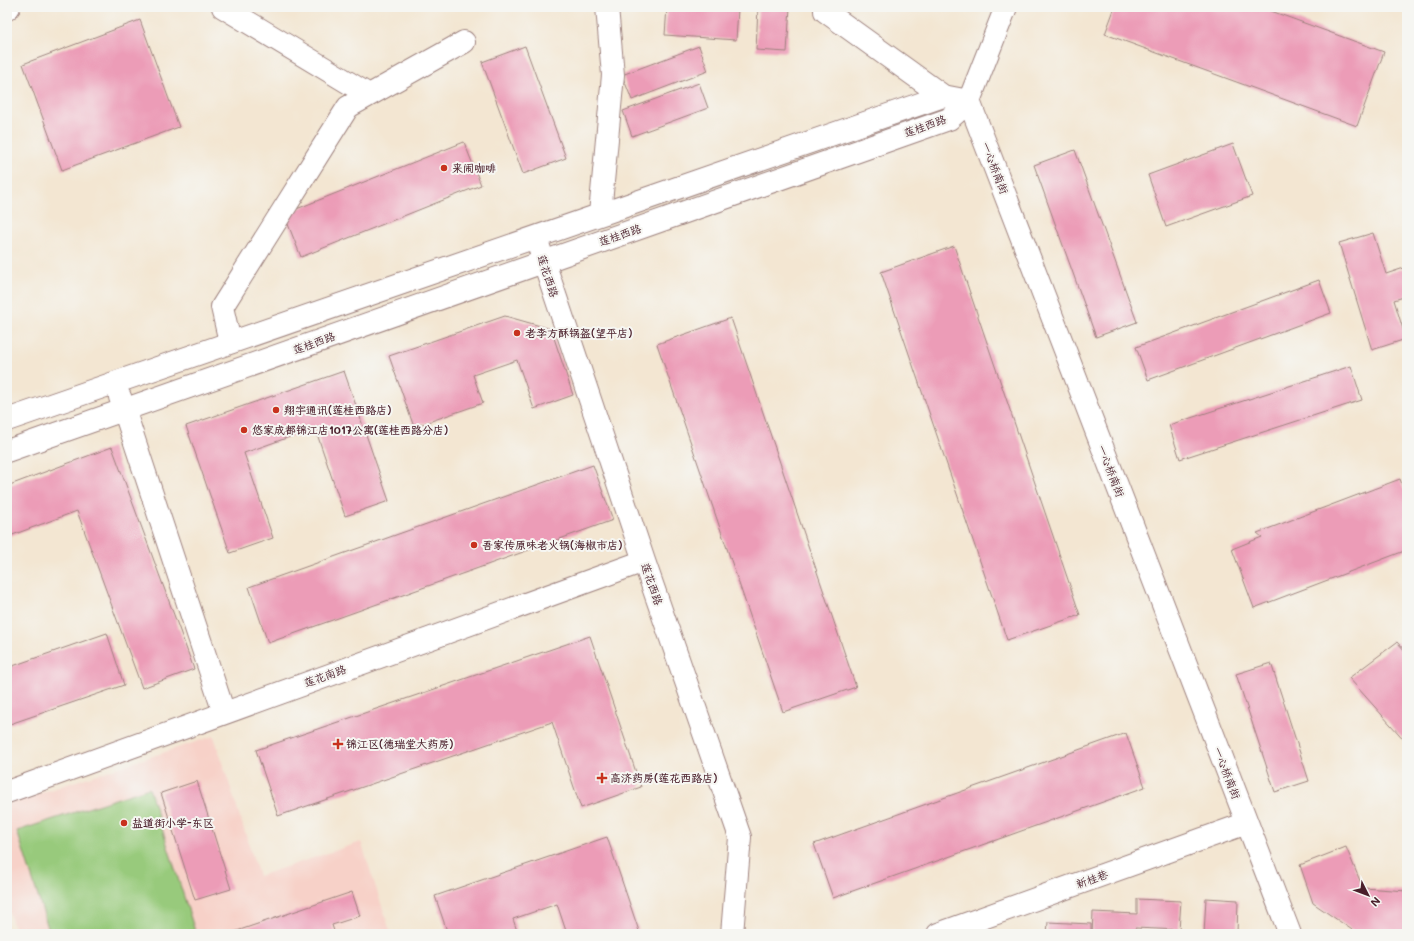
<svg xmlns="http://www.w3.org/2000/svg" width="1414" height="941" font-family="Mali,'LXGW WenKai TC',sans-serif">
  <rect width="100%" height="100%" fill="#f6f6f2"/>
  <filter id="ink" filterUnits="userSpaceOnUse"><feTurbulence type="fractalNoise" baseFrequency=".025" numOctaves="2"/><feDisplacementMap in="SourceGraphic" scale="8" xChannelSelector="R" yChannelSelector="G"/><feConvolveMatrix kernelMatrix="1 2 1 2 8 2 1 2 1" color-interpolation-filters="sRGB"/></filter>
  <filter id="wash" filterUnits="userSpaceOnUse"><feTurbulence type="fractalNoise" baseFrequency=".012" numOctaves="4" result="noise"/><feDisplacementMap in="SourceGraphic" scale="16" xChannelSelector="R" yChannelSelector="G"/><feGaussianBlur stdDeviation="0.9" result="paint"/><feColorMatrix in="noise" values="0 0 0 0 0 0 0 0 0 0 0 0 0 0 0 0 0 1.4 0 .05"/><feComposite in="paint" operator="in"/></filter>
  <g filter="url(#wash)">
    <rect width="100%" height="100%" fill="#f3e6d2"/>
    <path fill="#f7d1c8" d="M214,736L259,876L361,842L391,934H16L7,905V804Z"/>
    <path fill="#98ca7b" stroke="#717453" d="M149,788L196,934H50L17,831Z"/>
    <g id="blocks">
      <path fill="#ec9cb7" d="M667,7L738,9L736,40L665,35Z
        M758,7H790L787,52L756,50Z
        M1115,7H1260L1384,52L1357,126L1105,34Z
        M140,20L179,127L62,170L23,64Z
        M525,46L566,158L523,174L482,62Z
        M699,46L708,71L632,100L622,75Z
        M699,83L708,108L632,136L623,111Z
        M464,142L481,185L301,257L284,214Z
        M1233,144L1252,196L1166,227L1148,175Z
        M1075,150L1137,322L1096,337L1034,165Z
        M1373,233L1386,274L1407,267V296L1394,300L1406,339L1372,350L1339,243Z
        M954,246L1080,615L1007,640L881,272Z
        M1319,280L1331,313L1148,380L1136,347Z
        M505,316L551,329L573,395L534,409L517,360L473,375L483,403L414,427L389,356Z
        M731,318L856,687L783,712L657,344Z
        M1351,366L1362,400L1180,459L1169,425Z
        M344,371L389,501L345,516L315,428L244,453L273,538L230,553L186,426Z
        M112,447L194,669L142,688L77,511L7,537V486Z
        M593,465L613,520L268,643L249,587Z
        M1400,479L1404,490L1407,488V550L1254,608L1232,549L1262,537L1257,533Z
        M107,633L124,685L7,725V668Z
        M590,636L641,787L581,808L552,722L278,816L256,750Z
        M1397,642L1407,653V743L1349,678Z
        M1271,663L1309,781L1275,792L1236,674Z
        M1126,733L1145,787L833,898L814,844Z
        M197,781L231,889L195,900L161,793Z
        M607,837L640,934H567L557,904L513,919L518,934H448L435,896Z
        M1346,847L1363,888L1407,891V934H1358L1313,903L1300,865Z
        M352,892L360,916L332,925L335,934H228Z
        M1206,898L1238,900L1237,934H1204Z
        M1137,899L1181,901L1179,930L1135,928V934H1092L1093,912L1137,914Z
        M1048,922L1091,924V934H1047Z"/>
    </g>
  </g>
  <g filter="url(#ink)">
    <use href="#blocks" fill-opacity="0" stroke="#9e827e" stroke-width="1"/>
    <g fill="none" stroke-linecap="round" stroke-linejoin="round">
      <g stroke="#9e827e" stroke-width="24">
        <path id="minor" d="M223,7L369,95
          M825,7V11L943,96
          M1006,7L969,101L1290,934
          M7,9L9,7
          M600,214L613,75L607,7
          M539,247L644,561L740,837L732,934
          M230,342L222,307L348,107L464,42
          M120,397L224,713
          M7,420L943,96L969,101
          M7,451L949,119L969,101
          M7,792L644,561
          M938,934L1247,823"/>
      </g>
      <use href="#minor" stroke="#fff" stroke-width="22"/>
    </g>
  </g>
  <g fill="#c8321e" stroke="#f6f6f2" stroke-width="1.5">
    <circle cx="444" cy="168" r="4"/>
    <circle cx="517" cy="333" r="4"/>
    <circle cx="276" cy="410" r="4"/>
    <circle cx="244" cy="430" r="4"/>
    <circle cx="474" cy="545" r="4"/>
    <path d="M336 738h4v4h4v4h-4v4h-4v-4h-4v-4h4z"/>
    <path d="M600 772h4v4h4v4h-4v4h-4v-4h-4v-4h4z"/>
    <circle cx="124" cy="823" r="4"/>
  </g>
  <g text-anchor="middle" stroke-width="4" stroke-linejoin="round" paint-order="stroke">
    <g font-size="11" fill="#4a1f2b" stroke="#f6f6f2">
      <text transform="translate(925 126) rotate(-20)" y="4">莲桂西路</text>
      <text transform="translate(995 168) rotate(69)" y="4">一心桥南街</text>
      <text transform="translate(620 235) rotate(-19)" y="4">莲桂西路</text>
      <text transform="translate(548 276) rotate(72)" y="4">莲花西路</text>
      <text transform="translate(314 343) rotate(-20)" y="4">莲桂西路</text>
      <text transform="translate(1111 471) rotate(69)" y="4">一心桥南街</text>
      <text transform="translate(652 584) rotate(71)" y="4">莲花西路</text>
      <text transform="translate(325 676) rotate(-20)" y="4">莲花南路</text>
      <text transform="translate(1227 773) rotate(69)" y="4">一心桥南街</text>
      <text transform="translate(1092 879) rotate(-20)" y="4">新桂巷</text>
    </g>
    <g font-size="11" font-weight="bold" fill="#4a1f2b" stroke="#f6f6f2" text-anchor="start">
      <text x="452" y="172">来闹咖啡</text>
      <text x="525" y="337">老李方酥锅盔(望平店)</text>
      <text x="284" y="414">翔宇通讯(莲桂西路店)</text>
      <text x="252" y="434">悠家成都锦江店1017公寓(莲桂西路分店)</text>
      <text x="482" y="549">吾家传原味老火锅(海椒市店)</text>
      <text x="346" y="748">锦江区(德瑞堂大药房)</text>
      <text x="610" y="782">高济药房(莲花西路店)</text>
      <text x="132" y="827">盐道街小学-东区</text>
    </g>
  </g>
  <rect width="1414" height="941" fill="none" stroke="#f6f6f2" stroke-width="24"/>
  <g transform="translate(1368 895) rotate(132)" stroke="#f6f6f2" stroke-width="3" paint-order="stroke">
  <path d="M0-3L7 15L0 10L-7 15Z" fill="#4a1f2b"/>
  <text y="-6" font-size="11" font-weight="bold" text-anchor="middle" fill="#4a1f2b">N</text>
  </g>
</svg>
